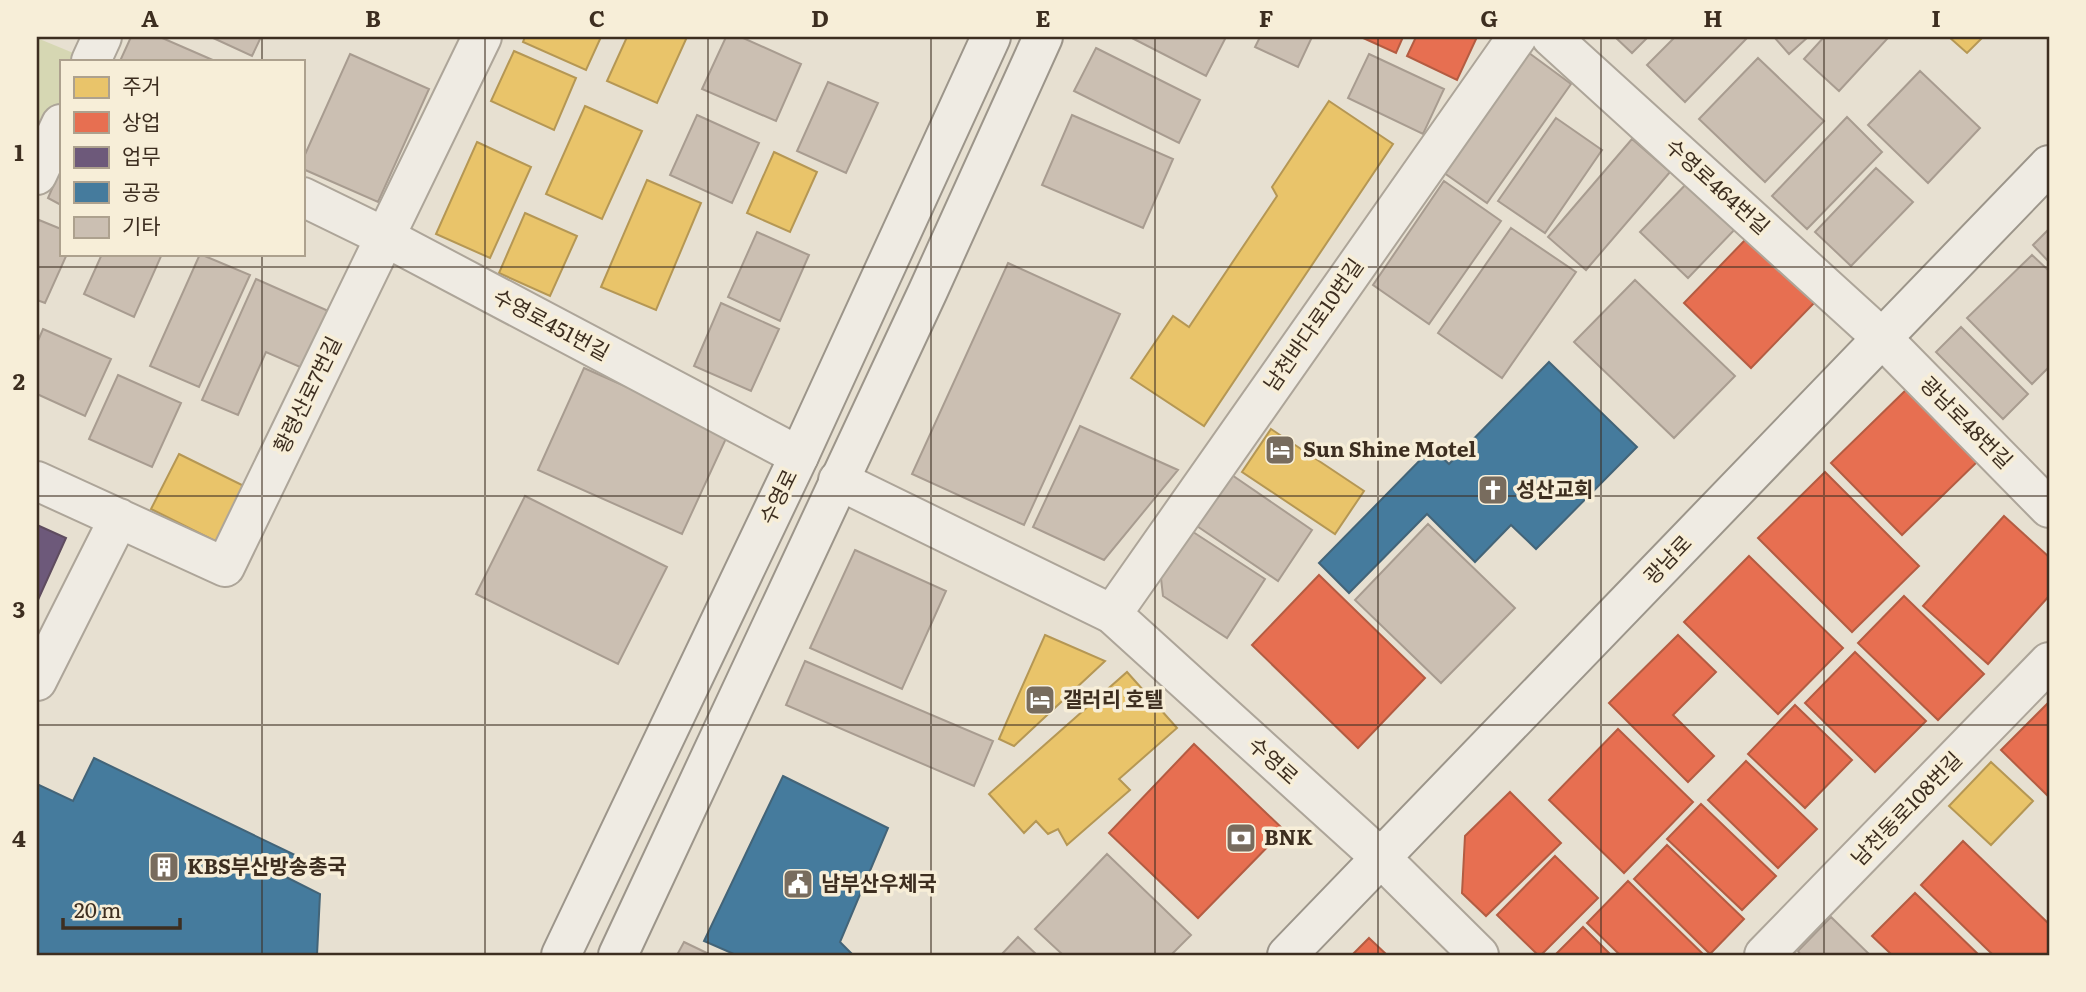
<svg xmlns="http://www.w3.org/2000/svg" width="2086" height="992" font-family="Literata,'Noto Sans KR',serif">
  <rect width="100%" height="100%" fill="#e7e0d1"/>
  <path fill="#d6d7b3" d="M37,38L83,57L81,61H61V104L37,156Z"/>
  <path fill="#e9c46a" stroke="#b59754" stroke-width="2" d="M525,37H601L586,70L523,42Z
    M627,37H687L657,103L607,81Z
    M1949,37H1983L1967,53Z
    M514,51L576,78L554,130L491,101Z
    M1329,101L1393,144L1204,426L1131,378L1173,316L1189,327L1277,196L1272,187Z
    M585,106L642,131L602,219L546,194Z
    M477,142L531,167L490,258L436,234Z
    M774,152L817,172L790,232L747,213Z
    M647,180L701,203L656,310L601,287Z
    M525,213L577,236L550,296L499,273Z
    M1271,429L1364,491L1335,534L1242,472Z
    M179,454L246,487L219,543L151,509Z
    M1045,635L1105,661L1014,746L999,739Z
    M1127,672L1177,728L1119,779L1130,790L1067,845L1058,829L1048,834L1036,821L1024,833L989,794Z
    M1991,762L2033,801L1991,845L1949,806Z"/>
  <path fill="#e76f51" stroke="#b45c42" stroke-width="2" d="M1361,37H1403L1396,53Z
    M1416,37H1477L1457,80L1407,56Z
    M1748,237L1815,302L1751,368L1684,303Z
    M1908,388L1979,460L1902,535L1831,463Z
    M1825,472L1919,566L1852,632L1758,538Z
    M2004,516L2049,557V596L1988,664L1923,606Z
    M1749,556L1843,648L1778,714L1684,622Z
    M1319,575L1425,678L1358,748L1252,645Z
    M1904,596L1984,674L1938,720L1858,643Z
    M1678,635L1716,672L1673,715L1714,756L1688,782L1609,703Z
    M1855,652L1926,721L1875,772L1805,703Z
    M2049,702V797L2001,750Z
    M1795,705L1852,760L1805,808L1748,754Z
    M1618,729L1693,802L1624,873L1549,800Z
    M1194,744L1284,830L1198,918L1109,833Z
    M1746,761L1817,829L1778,868L1708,800Z
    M1510,792L1561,843L1486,916L1462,893L1465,836Z
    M1701,804L1776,876L1742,910L1667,839Z
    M1963,841L2049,924V955H1993L1921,885Z
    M1667,845L1744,919L1710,954L1634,879Z
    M1555,856L1598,898L1541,955H1538L1497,915Z
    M1628,881L1704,955H1620L1587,923Z
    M1915,893L1979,955H1892L1872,936Z
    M1583,927L1611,955H1555Z
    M1369,938L1387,955H1352Z"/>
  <path fill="#6d597a" stroke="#5f4c5f" stroke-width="2" d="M37,525L66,538L37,602Z"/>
  <path fill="#457b9d" stroke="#436478" stroke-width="2" d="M1549,362L1637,447L1536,549L1511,525L1475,562L1427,514L1349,593L1319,563L1432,448L1449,464Z
    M94,758L297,856L286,877L320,894L317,955H37V784L73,801Z
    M783,776L888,828L840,942L853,955H736L704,941Z"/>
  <path fill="#cbbfb2" stroke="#a89c90" stroke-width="2" d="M131,37H160L215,61H120Z
    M211,37H261L252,56Z
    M726,37H741L801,64L776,121L702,89Z
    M1130,37H1226L1206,76Z
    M1260,37H1312L1298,67L1255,47Z
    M1615,37H1648L1632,53Z
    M1675,37H1748L1685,102L1647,65Z
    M1774,37H1808L1789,54Z
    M1824,37H1884L1887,39L1839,91L1804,59Z
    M1096,48L1200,100L1179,143L1074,91Z
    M1525,50L1571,84L1487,203L1440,170Z
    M350,54L429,89L378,202L303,169V159Z
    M1369,54L1444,89L1423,134L1348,98Z
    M1758,58L1824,121L1765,182L1699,119Z
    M1920,71L1980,128L1928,183L1868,125Z
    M828,82L878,103L846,173L797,151Z
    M697,115L759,143L732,203L670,175Z
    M1072,115L1173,159L1143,228L1042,185Z
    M1847,117L1882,152L1807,229L1772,196Z
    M1556,118L1602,150L1545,233L1498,201Z
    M1632,139L1670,172L1586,270L1548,237Z
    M61,168V205L48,198Z
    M1876,168L1913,202L1851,266L1815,232Z
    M1691,179L1739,225L1688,278L1640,232Z
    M1444,181L1501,221L1429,324L1373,285Z
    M39,220L61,229V254H67L45,303L37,300V225Z
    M1511,228L1576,272L1502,378L1438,333Z
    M2049,229V262L2033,245Z
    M757,232L809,255L780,321L728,297Z
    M102,254H162L134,317L84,294Z
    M200,254L250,275L199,387L150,366Z
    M2032,255L2049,271V367L2032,384L1967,318Z
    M1008,263L1120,314L1024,525L912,474Z
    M256,279L342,317L316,374L266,352L238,415L202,400Z
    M1635,280L1735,376L1674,438L1574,342Z
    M721,303L779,329L751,391L694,366Z
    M1961,327L2028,394L2003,419L1936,352Z
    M43,329L111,359L85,416L37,394V343Z
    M584,368L729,432L682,534L538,470Z
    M118,375L181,403L152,467L89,439Z
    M1080,426L1178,470L1104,560L1033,527Z
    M1229,473L1312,530L1278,581L1194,524Z
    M525,496L667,567L618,664L476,594Z
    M1428,524L1515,608L1441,683L1355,600Z
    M1187,528L1265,579L1227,638L1163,596L1160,569Z
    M855,550L946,591L902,689L810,648Z
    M805,661L993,741L974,786L786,705Z
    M1107,854L1191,935L1171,955H1063L1035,929Z
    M1831,917L1870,955H1801L1798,951Z
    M1018,937L1037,955H1001Z
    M684,942L711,955H677Z"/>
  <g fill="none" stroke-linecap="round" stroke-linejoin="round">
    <g stroke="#ada599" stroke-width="42">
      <path id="minor" d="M1551,37L1882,338L2049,508
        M91,61L102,37
        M37,175L61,124
        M303,197L385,237L799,456
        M37,481L225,567L482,37
        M1112,614L1517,37
        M37,681L119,518
        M1764,955L2049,662"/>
    </g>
    <g stroke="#ada599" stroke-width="42">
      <path id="tertiary" d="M838,480L1112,614L1381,858L1479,955"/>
    </g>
    <g stroke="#9c958a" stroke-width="42">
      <path id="secondary" d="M561,955L799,456L991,37
        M618,955L928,291L1043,37
        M1287,955L2049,165"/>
    </g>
    <use href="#minor" stroke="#efebe3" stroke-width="38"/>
    <use href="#tertiary" stroke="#efebe3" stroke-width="38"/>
    <use href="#secondary" stroke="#efebe3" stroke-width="38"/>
  </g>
  <path fill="none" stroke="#3d2e20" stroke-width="2" stroke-opacity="0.55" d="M262,37V61M485,37V955M708,37V955M931,37V955M1155,37V955M1378,37V955M1601,37V955M1824,37V955M262,254V955M37,267H2049M37,496H2049M37,725H2049"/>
  <defs>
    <g id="hotel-square" transform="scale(1.575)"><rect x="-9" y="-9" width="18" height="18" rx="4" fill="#786c5e" stroke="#f7eed8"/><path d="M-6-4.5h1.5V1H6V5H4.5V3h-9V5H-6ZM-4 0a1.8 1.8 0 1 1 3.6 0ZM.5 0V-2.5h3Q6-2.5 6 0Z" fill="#fff"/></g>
    <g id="church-square" transform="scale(1.575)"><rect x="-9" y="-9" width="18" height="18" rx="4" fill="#786c5e" stroke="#f7eed8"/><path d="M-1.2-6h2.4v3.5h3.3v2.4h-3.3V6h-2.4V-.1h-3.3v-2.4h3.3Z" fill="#fff"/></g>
    <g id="bank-square" transform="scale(1.575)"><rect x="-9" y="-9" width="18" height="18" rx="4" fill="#786c5e" stroke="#f7eed8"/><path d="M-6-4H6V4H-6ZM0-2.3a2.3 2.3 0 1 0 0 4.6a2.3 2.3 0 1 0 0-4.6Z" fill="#fff"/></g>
    <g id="building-square" transform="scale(1.575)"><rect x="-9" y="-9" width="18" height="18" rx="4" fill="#786c5e" stroke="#f7eed8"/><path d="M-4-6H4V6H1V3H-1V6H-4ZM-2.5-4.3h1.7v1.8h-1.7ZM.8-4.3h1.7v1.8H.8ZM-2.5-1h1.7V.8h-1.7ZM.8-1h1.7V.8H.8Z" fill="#fff"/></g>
    <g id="civic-square" transform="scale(1.575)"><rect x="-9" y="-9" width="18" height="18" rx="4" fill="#786c5e" stroke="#f7eed8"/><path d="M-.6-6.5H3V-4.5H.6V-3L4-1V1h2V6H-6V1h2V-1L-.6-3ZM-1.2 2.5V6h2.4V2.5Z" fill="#fff"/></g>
  </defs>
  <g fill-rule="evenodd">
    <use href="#hotel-square" x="1280" y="450"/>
    <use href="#church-square" x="1493" y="490"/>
    <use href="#hotel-square" x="1040" y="700"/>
    <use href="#bank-square" x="1241" y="838"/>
    <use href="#building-square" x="164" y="867"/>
    <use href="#civic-square" x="798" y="884"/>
  </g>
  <g text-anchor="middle" stroke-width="7" stroke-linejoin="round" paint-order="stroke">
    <g font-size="21" fill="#3d2e20" stroke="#f7eed8">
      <text transform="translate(1717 187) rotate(42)" y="7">수영로464번길</text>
      <text transform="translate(551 325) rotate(28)" y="7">수영로451번길</text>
      <text transform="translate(1314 325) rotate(-55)" y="7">남천바다로10번길</text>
      <text transform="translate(308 395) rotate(-64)" y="7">황령산로7번길</text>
      <text transform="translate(1966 423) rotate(45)" y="7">광남로48번길</text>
      <text transform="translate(779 497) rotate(-64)" y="7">수영로</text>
      <text transform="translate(1668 560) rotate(-46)" y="7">광남로</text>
      <text transform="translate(1273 761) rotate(42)" y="7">수영로</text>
      <text transform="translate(1907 809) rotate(-46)" y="7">남천동로108번길</text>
    </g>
    <g font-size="21" font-weight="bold" fill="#3d2e20" stroke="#f7eed8" text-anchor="start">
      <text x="1303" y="457">Sun Shine Motel</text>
      <text x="1516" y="497">성산교회</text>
      <text x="1063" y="707">갤러리 호텔</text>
      <text x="1264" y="845">BNK</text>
      <text x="187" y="874">KBS부산방송총국</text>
      <text x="821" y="891">남부산우체국</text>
    </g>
  </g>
  <rect width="2086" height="992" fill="none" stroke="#f7eed8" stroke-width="77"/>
  <rect x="60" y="60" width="245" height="196" fill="#f7eed8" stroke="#ada18e" stroke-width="2"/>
  <rect x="74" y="77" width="35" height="21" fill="#e9c46a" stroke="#ada18e" stroke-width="2"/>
  <text x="122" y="94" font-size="21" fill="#3d2e20">주거</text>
  <rect x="74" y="112" width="35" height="21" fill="#e76f51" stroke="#ada18e" stroke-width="2"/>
  <text x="122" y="130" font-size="21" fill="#3d2e20">상업</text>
  <rect x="74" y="147" width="35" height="21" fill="#6d597a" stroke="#ada18e" stroke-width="2"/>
  <text x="122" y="164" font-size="21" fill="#3d2e20">업무</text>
  <rect x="74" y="182" width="35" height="21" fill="#457b9d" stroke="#ada18e" stroke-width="2"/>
  <text x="122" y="200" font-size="21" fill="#3d2e20">공공</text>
  <rect x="74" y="217" width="35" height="21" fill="#cbbfb2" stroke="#ada18e" stroke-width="2"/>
  <text x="122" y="234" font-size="21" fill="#3d2e20">기타</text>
  <path d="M63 918v10h117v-10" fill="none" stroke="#3d2e20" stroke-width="3.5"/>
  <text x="74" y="918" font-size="21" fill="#3d2e20" stroke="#f7eed8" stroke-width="5" paint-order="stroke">20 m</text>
  <rect x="38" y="38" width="2010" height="916" fill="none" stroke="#3d2e20" stroke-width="2.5"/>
  <g font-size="23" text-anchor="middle" font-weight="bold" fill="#3d2e20">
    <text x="150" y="27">A</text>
    <text x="373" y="27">B</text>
    <text x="597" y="27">C</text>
    <text x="820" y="27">D</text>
    <text x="1043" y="27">E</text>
    <text x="1266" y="27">F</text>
    <text x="1489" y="27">G</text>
    <text x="1713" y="27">H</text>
    <text x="1936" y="27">I</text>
    <text x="19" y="161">1</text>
    <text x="19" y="390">2</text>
    <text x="19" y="618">3</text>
    <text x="19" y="847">4</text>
  </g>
</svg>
